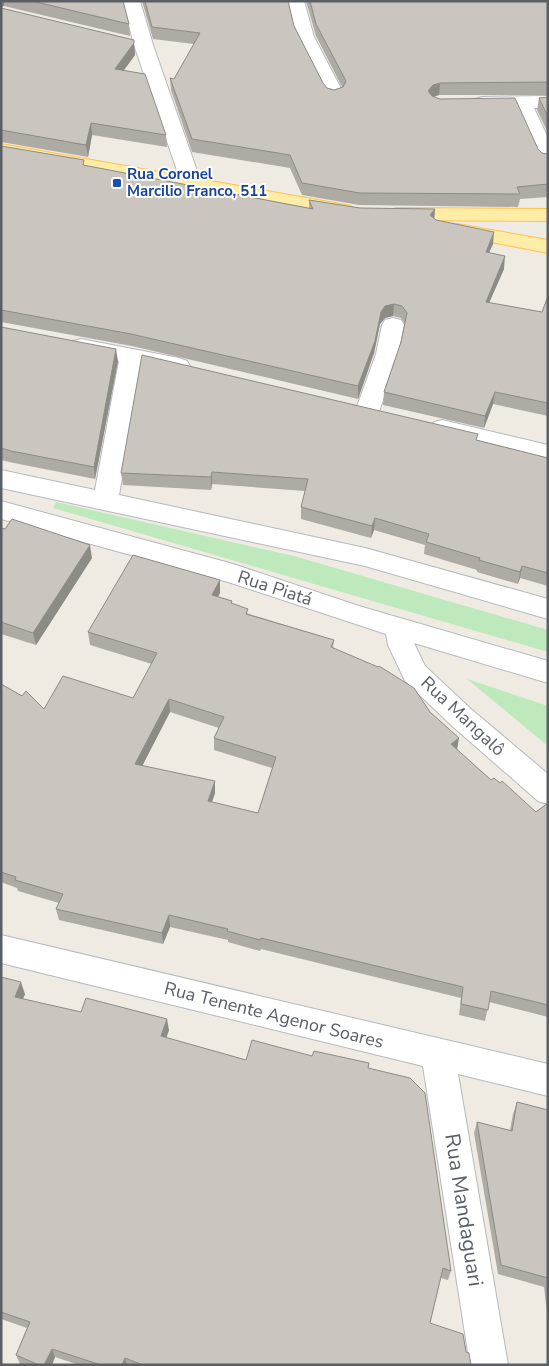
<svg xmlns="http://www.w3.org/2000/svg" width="549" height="1366" font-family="'Nunito Sans',sans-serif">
  <rect width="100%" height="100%" fill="#efebe2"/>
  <path fill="#bee9bc" d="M56,502L294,556L548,630V652L53,508Z
    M467,679L548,706V746Z"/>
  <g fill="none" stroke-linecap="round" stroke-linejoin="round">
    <g stroke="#b5b9be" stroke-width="2">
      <path id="minor" d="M122,1H140L154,48L202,185L199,189L192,191L185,189L182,185L135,48Z
        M286,1H304L314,37L344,94L341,98L334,100L327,98L324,94L296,37Z
        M548,96V108H534L548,138V166L541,164L538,160L515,108L475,107L472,103L475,99L482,97Z
        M393,318L401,320L404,325L398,354L380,409L376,415L368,417L360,415L356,409L376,354L382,325L385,320Z
        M81,339L179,358L187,361L190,366L187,371L179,374L142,366L119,495L365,548L548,599V619L365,566L1,488V470L95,490L119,361L73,351L70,346L73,341Z
        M442,420L548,445V461L434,434L430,428L434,422Z
        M1,501L233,564L359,606L548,661V683L414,643L425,666L471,709L548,774V804L538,801L451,725L405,681L388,645L386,634L228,582L1,519Z
        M1,935L548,1064V1096L458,1074L508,1365H470L423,1066L1,963Z"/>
    </g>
    <g stroke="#ffc34b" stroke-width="2">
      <path id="major" d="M1,144L346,205L353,207L356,211L353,215L346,217L1,156Z
        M397,208L548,209V221L397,220L390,218L387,214L390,210Z
        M457,224L548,240V253L450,234L446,230L450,226Z"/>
    </g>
    <use href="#minor" fill="#fff" fill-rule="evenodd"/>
    <use href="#major" fill="#ffeca7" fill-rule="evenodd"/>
  </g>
  <path fill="#aeaaa4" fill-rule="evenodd" d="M1,1H123L129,24L130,36L4,6L1,7Z
    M142,1H288L294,26L323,83L327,88L334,90L342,87L316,36L306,1H548V95H439L434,97L538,149L542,153L548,154V197L520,199L518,207L359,205L302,195L290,168L192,152L171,90L170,78L174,79L194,44L153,39Z
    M1,8L134,43L135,55L124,70L166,135L167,147L92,135L88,157L1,142Z
    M548,97V133L537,110L539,98Z
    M1,146L84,166L309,208V200L360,208L435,209L434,218L436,220L493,244L489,252L504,269L489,303L542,312L548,296V416L493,404L484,428L383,405L384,392L401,342L405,324L401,318L393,316L385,318L380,324L374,353L358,399L132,346L1,322Z
    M1,327L118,361L95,479L14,463L1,460Z
    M477,440L548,458V586L520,578L518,584L477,572V570L424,554L425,545L374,530L371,538L301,519V507L305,491L212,484L211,490L123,485L121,473Z
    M1,528L92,558L36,645L1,634Z
    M220,580V593L218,597L232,601V604L249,614L334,640L333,648L430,712L457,750L491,780L500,783L536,812L548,803V1017L489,1002L485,1021L459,1015L461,998L261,949L260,951L228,942V940L170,927L163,944L59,920L56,909L59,903L18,891L17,888L1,882V684L44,709L133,698L152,664L90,645L88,632ZM170,712L219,728L214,738V750L272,768L258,813L212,802L215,793V781L142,766Z
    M1,977L25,994L23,999L81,1012L169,1030L166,1038L246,1060L312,1056L369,1068L451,1271L448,1280L441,1278L430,1323L466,1352L471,1365H79L55,1357L52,1365H23L20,1364L16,1355L27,1328L1,1319Z
    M517,1102L548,1110V1322L544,1287L498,1274L474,1133L477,1122L510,1130L513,1114Z"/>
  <path fill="#8d8b86" d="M1,1H4V6L1,7Z
    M134,43L135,55L116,81L115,69Z
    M440,83L439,95L431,97L428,91L433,85Z
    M91,123L92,135L88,157L86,145Z
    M435,209L434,222L430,215Z
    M494,232L493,244L484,264L486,252Z
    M505,256L504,269L484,314L486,302Z
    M394,304L393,316L385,318L380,324L374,353L358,399V386L381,312L385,306Z
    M116,349L118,361L95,479L94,467Z
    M495,392L493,404L484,428L485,416Z
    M212,472V484L211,490V477Z
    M375,518L374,530L371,538L372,526Z
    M90,545L92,558L36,645L33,633Z
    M522,566L520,578L518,584L520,572Z
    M220,580V593L212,608V595Z
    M169,699L170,712L137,776L135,764Z
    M459,738L457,750L451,744Z
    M215,781V793L208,813V801Z
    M169,915L170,927L163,944L162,933Z
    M21,982L25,994L18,1009L15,997Z
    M167,1019L169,1030L163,1048L161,1036Z
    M52,1349L55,1357L52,1365H44Z
    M125,1358L127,1365H122Z"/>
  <path fill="#cac6bf" stroke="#8d8b86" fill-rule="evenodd" d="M32,1H123L129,24Z
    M145,1H288L294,26L323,83L327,88L334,90L343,87L346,81L316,24L310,1H548V82L440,83L433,85L428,91L432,96L440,99L515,98L538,149L542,153L548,154V184L517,187L520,194L360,193L302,183L290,155L192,139L170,78L174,79L200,33L152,27Z
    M1,8L134,40V43L115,69L145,74L166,135L91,123L86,145L1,130Z
    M548,97V117L539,98Z
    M1,146L84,160L83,165L313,209L309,200L360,208L435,209L430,215L436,220L494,232L486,252L505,256L486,302L542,312L548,296V403L495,392L485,416L384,392L401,342L407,313L402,306L394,304L385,306L381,312L375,341L358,386L131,334L1,310Z
    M1,327L116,349L94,467L11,451L1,448Z
    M142,355L478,434L476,440L548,458V573L522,566L520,572L479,560L480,558L426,542L429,534L375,518L372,526L301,507L308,479L212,472L211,477L121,473Z
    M12,519L90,545L33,633L1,622V528L5,529Z
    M133,555L220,580L212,595L232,601L231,603L248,609L246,614L334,640L331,647L378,667L379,666L414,688L430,712L459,738L451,744L491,780L494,778L500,783L502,781L536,812L548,803V1005L491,991L488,1010L461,1004L463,987L261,938L260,940L227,931L228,929L169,915L162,933L56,909L63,894L15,880L16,877L1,872V684L22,696L26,691L44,709L63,676L133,698L157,653L88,632ZM169,699L224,717L214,738L276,757L258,813L208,801L215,781L135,764Z
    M1,977L21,982L15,997L81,1012L86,998L167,1019L161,1036L246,1060L252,1040L312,1056L314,1051L369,1063L368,1068L410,1078L425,1093L451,1271L443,1268L430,1323L463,1334L466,1352L469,1353L471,1365H143L125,1358L122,1365H101L52,1349L44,1365H39L16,1355L30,1322L1,1312Z
    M517,1102L548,1110V1278L501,1265L477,1122L512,1131Z"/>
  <rect fill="#1a4fb4" stroke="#fff" stroke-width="2" x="112" y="178" width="10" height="10" rx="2.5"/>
  <g text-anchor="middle" stroke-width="4" stroke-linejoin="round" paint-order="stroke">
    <g font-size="15" font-weight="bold" fill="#164399" stroke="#fff" text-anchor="start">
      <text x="127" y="179">Rua Coronel<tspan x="127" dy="17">Marcilio Franco, 511</tspan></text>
    </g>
    <g font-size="18" fill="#5a5f65" stroke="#fff">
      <text transform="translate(275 588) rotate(18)" y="6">Rua Piatá</text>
      <text transform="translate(463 716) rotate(43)" y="6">Rua Mangalô</text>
      <text transform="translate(274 1015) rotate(14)" y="6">Rua Tenente Agenor Soares</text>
    </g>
    <g font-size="21" fill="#5a5f65" stroke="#fff">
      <text transform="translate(464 1210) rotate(81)" y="7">Rua Mandaguari</text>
    </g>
  </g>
  <rect width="549" height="1366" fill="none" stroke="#5a5f65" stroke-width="5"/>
</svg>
